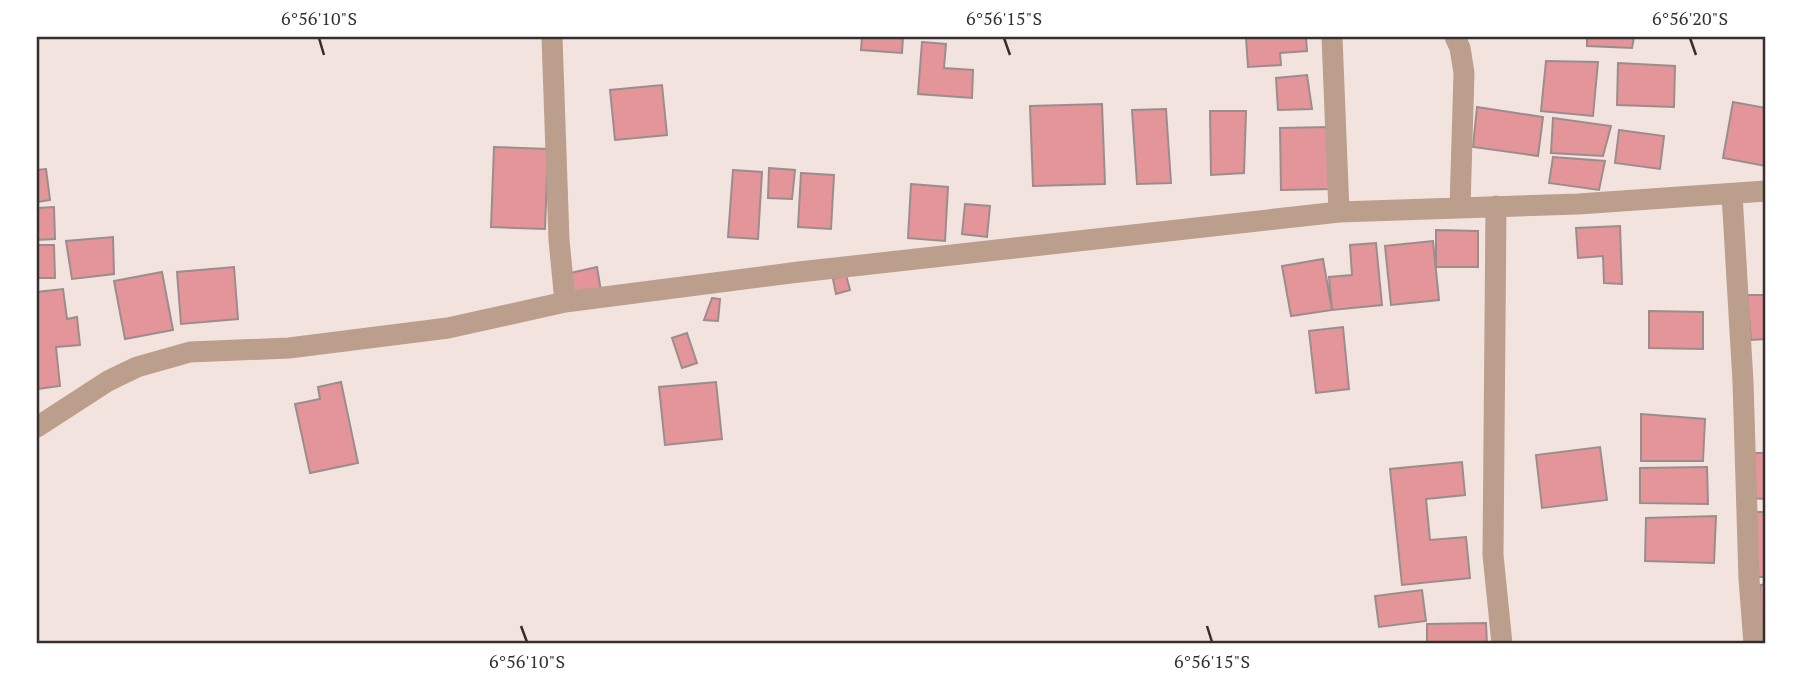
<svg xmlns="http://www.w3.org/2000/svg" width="1803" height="681" font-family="'PT Serif',serif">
  <rect width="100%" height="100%" fill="#f2e3df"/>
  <path fill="#e49599" stroke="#9c8d8d" stroke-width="2" d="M862,37H903L902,53L861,50Z
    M1246,37H1306L1307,51L1280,53L1281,65L1248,67Z
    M1587,37H1634L1632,48L1587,46Z
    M922,42L946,44L944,68L973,70L972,98L918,94Z
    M1546,61L1598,62L1593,116L1541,111Z
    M1618,63L1675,66L1674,107L1617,105Z
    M1307,75L1312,109L1278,110L1276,78Z
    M662,85L667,135L615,140L610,90Z
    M1733,102L1766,108V166L1723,158Z
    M1102,104L1105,184L1033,186L1030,106Z
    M1477,107L1543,117L1538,156L1473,147Z
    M1166,109L1171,183L1137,184L1132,110Z
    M1210,111H1246L1244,173L1211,175Z
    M1553,118L1611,126L1603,156L1551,153Z
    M1330,127L1332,189L1281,190L1280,128Z
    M1619,130L1664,136L1660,169L1615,163Z
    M494,147L548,149L545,229L491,227Z
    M1553,157L1605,161L1599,190L1549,183Z
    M769,168L795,170L792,199L768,198Z
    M46,169L50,200L37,202V170Z
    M733,170L762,172L758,239L728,237Z
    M801,173L834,175L831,229L798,227Z
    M911,184L948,187L945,241L908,238Z
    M965,204L990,206L987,237L962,234Z
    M54,207L55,239L37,240V208Z
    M1620,226L1622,284L1604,283L1603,256L1578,258L1576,228Z
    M1436,230L1478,231V267H1436Z
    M113,237L114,274L72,279L66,241Z
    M1433,241L1439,300L1391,305L1385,246Z
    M1376,243L1382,305L1332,310L1329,277L1352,275L1350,245Z
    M37,245H54L55,278H37Z
    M1323,259L1332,310L1291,316L1282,266Z
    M234,267L238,319L181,324L177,272Z
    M597,267L601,291L571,295L570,273Z
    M162,272L173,330L125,339L114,281Z
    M846,275L850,290L836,294L833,279Z
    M63,289L67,319L77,317L80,345L56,347L60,386L37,389V292Z
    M1747,295H1766V339L1751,340Z
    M712,298L720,299L718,321L704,320Z
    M1649,311L1703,312V349L1649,348Z
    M1343,327L1349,389L1316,393L1309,331Z
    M687,333L697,363L682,368L672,338Z
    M341,382L358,463L310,473L295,404L320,399L318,387Z
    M716,382L722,439L665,445L659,387Z
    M1641,414L1705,419L1703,461H1641Z
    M1600,447L1607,500L1542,508L1536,455Z
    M1749,453H1766V499L1749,498Z
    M1462,462L1465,495L1426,499L1430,540L1466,537L1470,578L1402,585L1390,469Z
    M1707,467L1708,504L1640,503V468Z
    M1752,512H1766V577H1754Z
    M1716,516L1714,563L1645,561L1646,518Z
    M1766,584V631H1761L1760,585Z
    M1422,590L1426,621L1379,627L1375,596Z
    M1486,623L1487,644H1427V624Z"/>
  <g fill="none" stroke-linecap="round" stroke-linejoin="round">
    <path stroke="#bb9e8b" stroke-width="21" d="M552,37L559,240L565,302
      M1332,37L1339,212
      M1455,37L1460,48L1464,73L1460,207
      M1732,194L1743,382L1749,579L1754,644
      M1496,206L1493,555L1502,644
      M37,427L108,381L137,367L190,352L289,348L448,328L565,302L799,272L1339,212L1578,204L1766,191"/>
  </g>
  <path fill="none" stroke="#342e2d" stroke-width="2.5" d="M319,38L324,55M1004,38L1010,55M1690,38L1696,55M521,626L527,642M1207,626L1212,642"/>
  <rect width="1803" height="681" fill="none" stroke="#ffffff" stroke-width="77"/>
  <rect x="38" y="38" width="1726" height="604" fill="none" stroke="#342e2d" stroke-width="2.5"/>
  <g font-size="18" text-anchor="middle" fill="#342e2d">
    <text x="319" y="25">6°56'10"S</text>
    <text x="1004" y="25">6°56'15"S</text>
    <text x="1690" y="25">6°56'20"S</text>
    <text x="527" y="668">6°56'10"S</text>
    <text x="1212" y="668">6°56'15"S</text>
  </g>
</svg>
